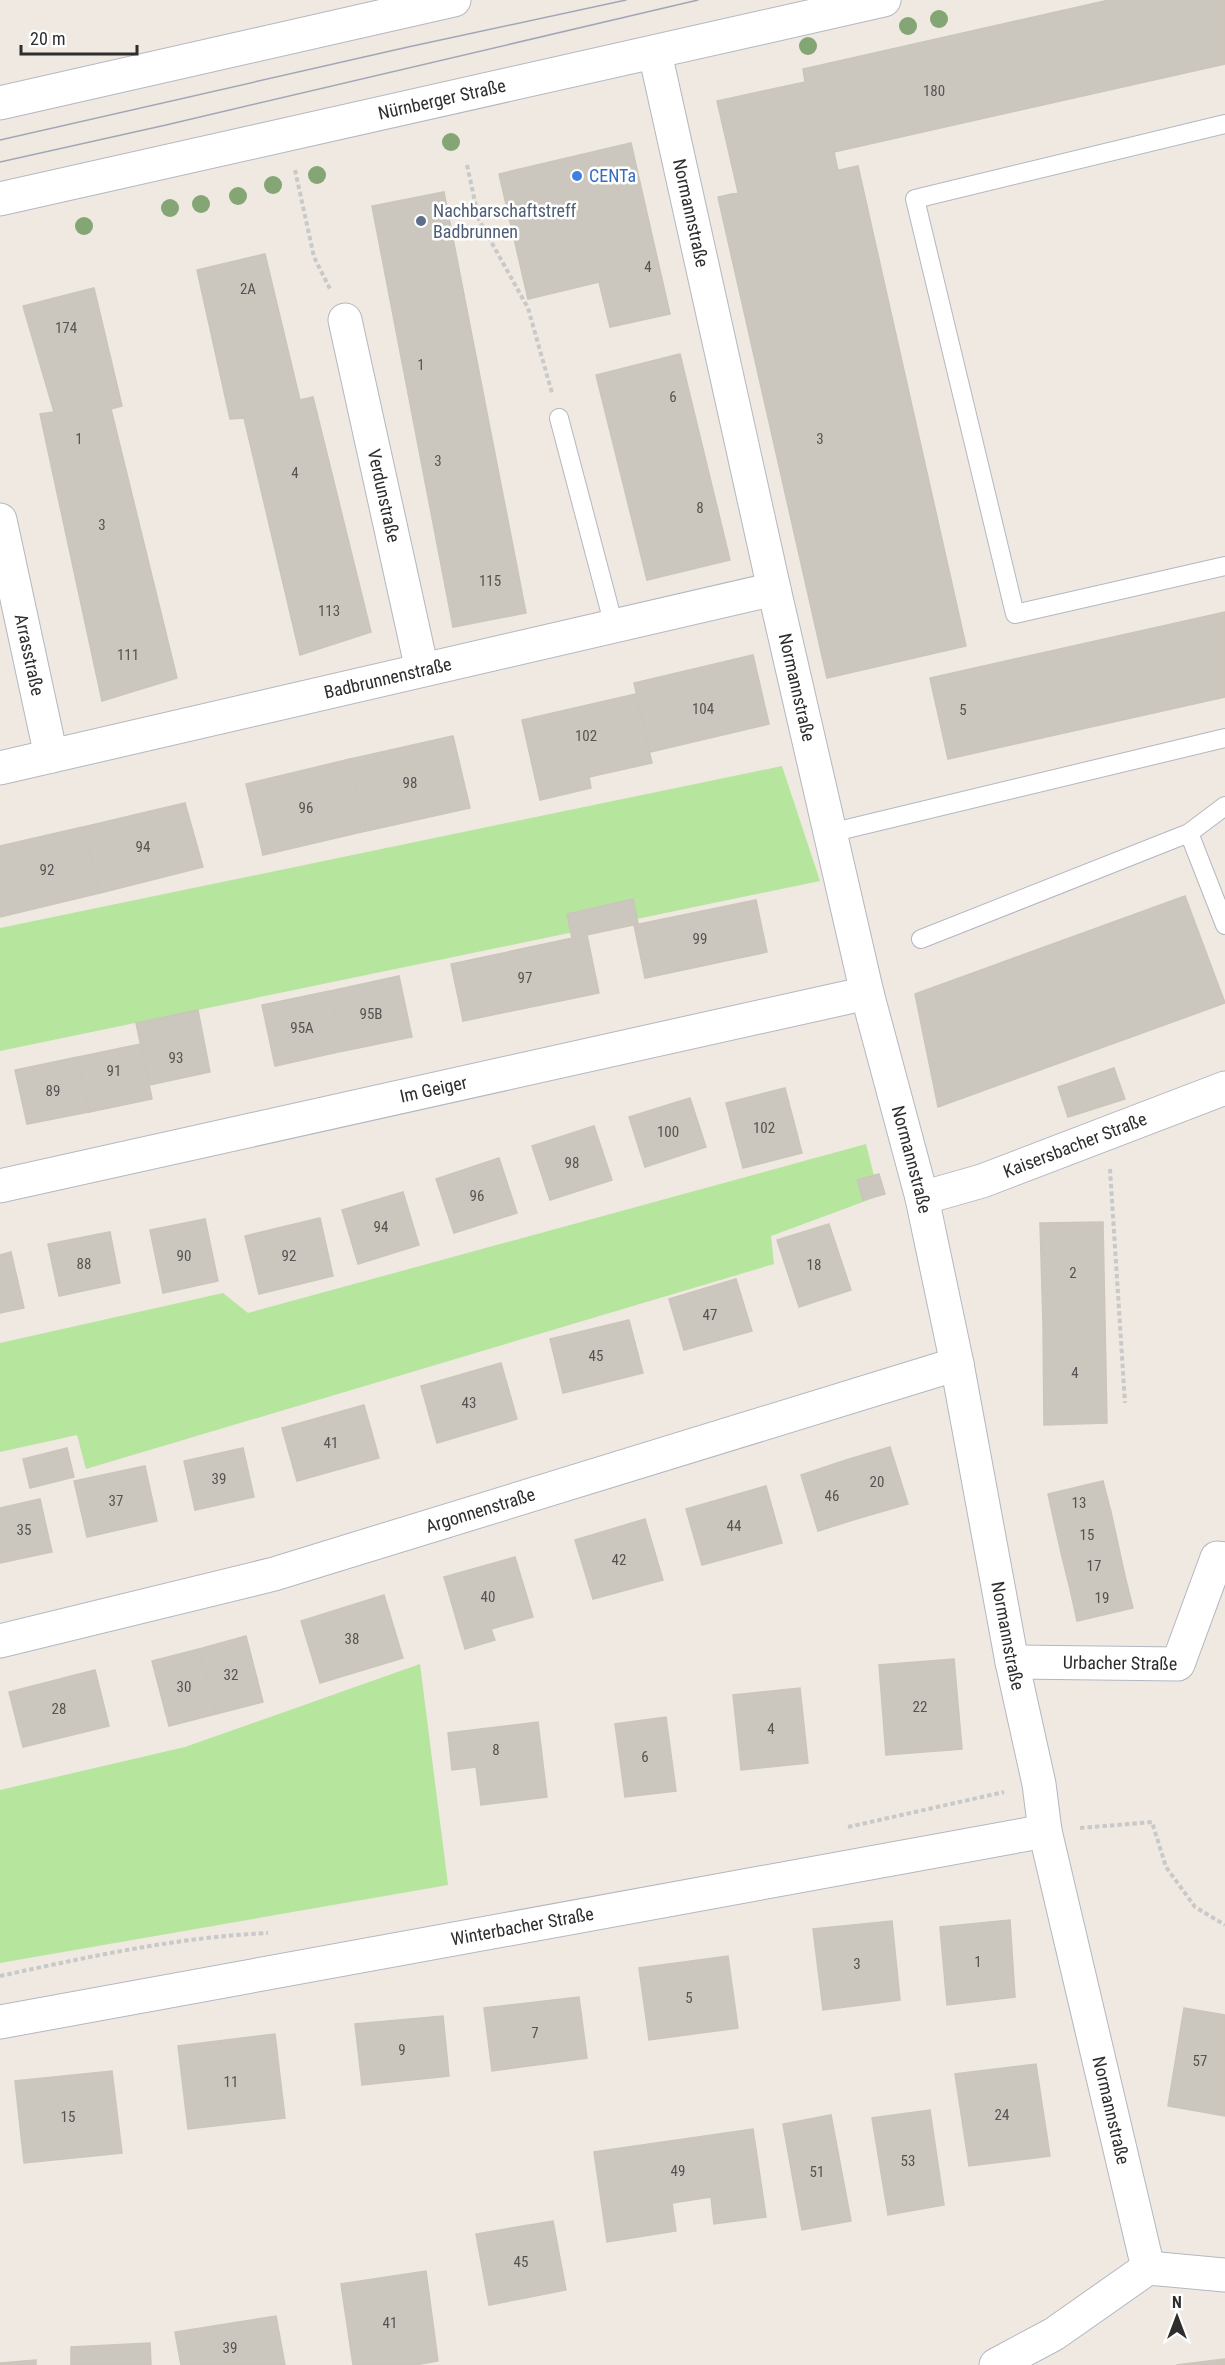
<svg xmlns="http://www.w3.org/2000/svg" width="1225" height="2365" font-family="'Roboto Condensed',sans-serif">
  <rect width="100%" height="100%" fill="#efe9e1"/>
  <path fill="#b6e59e" d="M782,766L820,881L0,1051V928Z
    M866,1144L879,1196L771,1236L774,1264L86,1469L77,1435L0,1452V1343L223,1293L248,1313Z
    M420,1664L448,1885L0,1963V1790L185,1747Z"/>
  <path fill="#cbc7bf" stroke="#cbc5ba" stroke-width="1.5" d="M1109,0H1225V64L834,152L838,171L738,192L717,101L805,82L803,69Z
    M631,143L670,314L610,327L599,282L528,299L499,174Z
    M858,166L966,646L827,678L718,197Z
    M444,192L526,613L453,627L372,206Z
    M265,254L300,400L313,397L371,632L300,655L244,418L230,419L197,270Z
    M94,288L122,406L111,409L177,678L102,701L40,414L54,412L23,306Z
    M680,354L730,560L647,580L596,375Z
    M1225,612V697L948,759L930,678Z
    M753,655L769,724L650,752L634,683Z
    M636,694L652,763L589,777L591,788L540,800L522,720Z
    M453,736L470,808L366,831L350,759Z
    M350,759L366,831L263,855L246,784Z
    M185,803L203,867L100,893L83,827Z
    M83,827L100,893L0,917V846Z
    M1185,896L1225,1003L938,1107L915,994Z
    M633,899L638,924L572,938L567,914Z
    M756,900L767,952L645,978L634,925Z
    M587,935L599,993L463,1021L451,964Z
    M399,976L412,1037L343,1051L330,991Z
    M330,991L343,1051L275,1066L262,1005Z
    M198,1010L210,1072L149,1085L136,1023Z
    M141,1044L152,1099L89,1112L78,1057Z
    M78,1057L89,1112L27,1124L15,1070Z
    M1114,1068L1125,1099L1068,1117L1058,1087Z
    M785,1088L802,1153L743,1168L726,1103Z
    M690,1098L706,1147L645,1167L629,1117Z
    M594,1126L612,1180L550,1200L532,1146Z
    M499,1158L517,1213L454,1233L436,1179Z
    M879,1174L885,1194L863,1200L857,1180Z
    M403,1192L419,1245L358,1264L342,1210Z
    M320,1218L333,1276L259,1294L245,1236Z
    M205,1219L218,1281L163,1293L150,1230Z
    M1103,1222L1105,1322L1043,1323L1040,1223Z
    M829,1224L851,1290L799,1307L777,1240Z
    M110,1232L120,1283L59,1296L48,1244Z
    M11,1252L24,1308L0,1313V1255Z
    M736,1279L752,1331L684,1350L669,1299Z
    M629,1320L643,1373L563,1393L550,1339Z
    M1105,1322L1107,1423L1044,1425L1043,1323Z
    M501,1363L517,1419L437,1443L421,1386Z
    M364,1405L379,1458L297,1481L282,1428Z
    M890,1447L908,1504L863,1517L846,1460Z
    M67,1448L74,1477L30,1488L23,1459Z
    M243,1448L254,1497L195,1510L184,1461Z
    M846,1460L863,1517L818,1531L801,1475Z
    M145,1466L157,1521L87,1537L74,1481Z
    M1103,1481L1111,1512L1055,1526L1048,1494Z
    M766,1486L782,1543L702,1565L686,1509Z
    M40,1499L52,1552L0,1563V1508Z
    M1111,1512L1118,1544L1062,1557L1055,1526Z
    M645,1519L663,1580L593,1599L575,1540Z
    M1118,1544L1125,1576L1070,1589L1062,1557Z
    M515,1557L533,1617L491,1629L495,1640L465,1649L444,1577Z
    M1125,1576L1133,1608L1077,1621L1070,1589Z
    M384,1595L403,1658L320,1683L301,1621Z
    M246,1636L263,1702L216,1714L199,1649Z
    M199,1649L216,1714L169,1726L152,1661Z
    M954,1659L962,1749L886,1755L879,1665Z
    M95,1670L109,1726L23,1747L9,1692Z
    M800,1688L808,1763L741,1770L733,1695Z
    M666,1717L676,1791L625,1797L615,1724Z
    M538,1722L547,1797L481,1805L476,1767L452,1770L448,1733Z
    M1010,1920L1015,1997L947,2005L940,1927Z
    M892,1921L900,2000L823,2010L813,1929Z
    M728,1956L738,2028L649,2040L639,1968Z
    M579,1997L587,2058L492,2071L484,2008Z
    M1184,2008L1225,2015V2116L1168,2106Z
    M443,2016L449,2076L362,2085L355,2024Z
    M275,2034L285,2118L188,2129L178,2046Z
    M1036,2064L1050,2156L969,2166L955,2074Z
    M112,2071L122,2153L24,2163L15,2081Z
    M930,2110L944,2205L888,2215L872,2118Z
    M831,2115L851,2221L802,2230L783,2124Z
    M753,2129L766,2217L714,2224L711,2197L672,2203L676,2231L607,2242L594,2152Z
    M553,2221L566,2290L489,2305L476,2234Z
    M426,2271L438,2361L415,2365H353L341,2284Z
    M276,2316L285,2365H181L175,2332Z
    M150,2343L151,2365H71V2347Z
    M1225,2359V2365H1176Z
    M36,2360V2365H0V2363Z"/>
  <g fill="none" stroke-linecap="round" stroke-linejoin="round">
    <g stroke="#b4b7c1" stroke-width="20">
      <path id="lane" d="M1225,124L915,199L1015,614L1225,566
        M559,418L614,626
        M830,833L1225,738
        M1189,833L1225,925
        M921,939L1189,833L1225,806"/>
    </g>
    <g stroke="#b4b7c1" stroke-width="35">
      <g id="street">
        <path id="s1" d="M655,53L774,589L867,993L922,1198L957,1364L1012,1662L1039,1784L1045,1831L1148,2268"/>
        <path id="s2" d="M345,320L422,670"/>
        <path id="s3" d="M0,520L51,756"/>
        <path id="s4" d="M0,768L774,589"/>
        <path id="s5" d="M0,1186L867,993"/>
        <path id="s6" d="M922,1198L982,1181L1225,1088"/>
        <path id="s7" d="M0,1641L274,1574L957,1364"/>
        <path id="s8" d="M1012,1662L1178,1664L1217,1558L1225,1559"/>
        <path id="s9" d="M0,2022L1045,1831"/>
        <path d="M996,2365L1054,2334L1148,2268L1225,2275"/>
      </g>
    </g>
    <g stroke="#b4b7c1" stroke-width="35">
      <g id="secondary">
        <path d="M0,103L454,0"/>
        <path id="s10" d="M0,199L884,0"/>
      </g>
    </g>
    <path stroke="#c9c9c9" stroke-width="4" stroke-dasharray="4.5 3" stroke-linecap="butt" d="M467,165L479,220L528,308L552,393
      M295,170L314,257L330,289
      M1110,1169L1125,1403
      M848,1827L1004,1792
      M1080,1828L1152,1822L1166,1867L1195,1907L1225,1925
      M0,1976C88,1957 178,1937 268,1933"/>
    <use href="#lane" stroke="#fff" stroke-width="18"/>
    <use href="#street" stroke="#fff" stroke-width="33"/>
    <use href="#secondary" stroke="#fff" stroke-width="33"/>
    <path stroke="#a3a6b8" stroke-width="1.5" d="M0,140L408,47L626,0
      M0,162L166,125L698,0"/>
  </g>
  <g fill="#84a574">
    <circle cx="939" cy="19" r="9"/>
    <circle cx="908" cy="26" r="9"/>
    <circle cx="808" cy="46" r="9"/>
    <circle cx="451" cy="142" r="9"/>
    <circle cx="317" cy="175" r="9"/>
    <circle cx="273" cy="185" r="9"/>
    <circle cx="238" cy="196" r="9"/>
    <circle cx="201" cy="204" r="9"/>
    <circle cx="170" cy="208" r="9"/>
    <circle cx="84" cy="226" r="9"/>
  </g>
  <circle fill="#3f7fe0" stroke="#fff" stroke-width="2" cx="577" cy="176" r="6"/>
  <circle fill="#5c6f8a" stroke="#fff" stroke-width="2" cx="421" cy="221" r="6"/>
  <g text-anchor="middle" stroke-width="5" stroke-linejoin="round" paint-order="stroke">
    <g font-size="15" fill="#555452">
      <text x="934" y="96">180</text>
      <text x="648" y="272">4</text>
      <text x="248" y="294">2A</text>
      <text x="66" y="333">174</text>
      <text x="421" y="370">1</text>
      <text x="673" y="402">6</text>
      <text x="79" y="444">1</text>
      <text x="820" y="444">3</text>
      <text x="438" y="466">3</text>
      <text x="295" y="478">4</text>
      <text x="700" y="513">8</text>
      <text x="102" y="530">3</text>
      <text x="490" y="586">115</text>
      <text x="329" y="616">113</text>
      <text x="128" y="660">111</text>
      <text x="703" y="714">104</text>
      <text x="963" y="715">5</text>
      <text x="586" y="741">102</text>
      <text x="410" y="788">98</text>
      <text x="306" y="813">96</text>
      <text x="143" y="852">94</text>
      <text x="47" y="875">92</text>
      <text x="700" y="944">99</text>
      <text x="525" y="983">97</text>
      <text x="371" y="1019">95B</text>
      <text x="302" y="1033">95A</text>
      <text x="176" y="1063">93</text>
      <text x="114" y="1076">91</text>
      <text x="53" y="1096">89</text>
      <text x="764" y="1133">102</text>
      <text x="668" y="1137">100</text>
      <text x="572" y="1168">98</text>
      <text x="477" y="1201">96</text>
      <text x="381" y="1232">94</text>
      <text x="184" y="1261">90</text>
      <text x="289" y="1261">92</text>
      <text x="84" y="1269">88</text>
      <text x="814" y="1270">18</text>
      <text x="1073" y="1278">2</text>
      <text x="710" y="1320">47</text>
      <text x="596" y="1361">45</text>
      <text x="1075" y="1378">4</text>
      <text x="469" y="1408">43</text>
      <text x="331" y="1448">41</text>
      <text x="219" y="1484">39</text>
      <text x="877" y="1487">20</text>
      <text x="832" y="1501">46</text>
      <text x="116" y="1506">37</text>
      <text x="1079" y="1508">13</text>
      <text x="734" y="1531">44</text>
      <text x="24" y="1535">35</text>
      <text x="1087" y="1540">15</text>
      <text x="619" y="1565">42</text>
      <text x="1094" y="1571">17</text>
      <text x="488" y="1602">40</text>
      <text x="1102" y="1603">19</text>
      <text x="352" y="1644">38</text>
      <text x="231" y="1680">32</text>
      <text x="184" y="1692">30</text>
      <text x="920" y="1712">22</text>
      <text x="59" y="1714">28</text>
      <text x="771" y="1734">4</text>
      <text x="496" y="1755">8</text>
      <text x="645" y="1762">6</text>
      <text x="978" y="1967">1</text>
      <text x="857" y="1969">3</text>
      <text x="689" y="2003">5</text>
      <text x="535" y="2038">7</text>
      <text x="402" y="2055">9</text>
      <text x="1200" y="2066">57</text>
      <text x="231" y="2087">11</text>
      <text x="1002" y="2120">24</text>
      <text x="68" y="2122">15</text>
      <text x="908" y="2166">53</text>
      <text x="678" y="2176">49</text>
      <text x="817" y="2177">51</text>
      <text x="521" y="2267">45</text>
      <text x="390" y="2328">41</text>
      <text x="230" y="2353">39</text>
    </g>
    <g font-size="18" fill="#2e2e2e" stroke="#fff">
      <text dy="6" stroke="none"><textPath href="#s10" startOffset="453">Nürnberger Straße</textPath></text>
      <text dy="6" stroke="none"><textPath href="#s1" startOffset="164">Normannstraße</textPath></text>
      <text dy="6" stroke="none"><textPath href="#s2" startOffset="180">Verdunstraße</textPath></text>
      <text dy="6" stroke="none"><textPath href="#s3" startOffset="138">Arrasstraße</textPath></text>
      <text dy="6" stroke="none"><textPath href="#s4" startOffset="398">Badbrunnenstraße</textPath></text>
      <text dy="6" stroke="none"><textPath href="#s1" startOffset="650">Normannstraße</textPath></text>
      <text dy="6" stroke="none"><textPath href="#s5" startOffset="444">Im Geiger</textPath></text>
      <text dy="6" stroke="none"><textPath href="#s6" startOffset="162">Kaisersbacher Straße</textPath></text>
      <text dy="6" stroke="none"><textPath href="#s1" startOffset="1136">Normannstraße</textPath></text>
      <text dy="6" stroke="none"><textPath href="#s7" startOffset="498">Argonnenstraße</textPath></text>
      <text dy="6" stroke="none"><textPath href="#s1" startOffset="1622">Normannstraße</textPath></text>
      <text dy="6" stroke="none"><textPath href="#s8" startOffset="108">Urbacher Straße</textPath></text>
      <text dy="6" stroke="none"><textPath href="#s9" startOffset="531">Winterbacher Straße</textPath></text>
      <text dy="6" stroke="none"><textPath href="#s1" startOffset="2108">Normannstraße</textPath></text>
    </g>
    <g font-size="18" fill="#366cbe" stroke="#fff" text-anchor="start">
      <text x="589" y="182">CENTa</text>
    </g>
    <g font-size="18" fill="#4e5e75" stroke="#fff" text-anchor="start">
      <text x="433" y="217">Nachbarschaftstreff<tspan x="433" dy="21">Badbrunnen</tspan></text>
    </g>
  </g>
  <g transform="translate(1177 2317)" stroke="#ffffff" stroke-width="4.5" paint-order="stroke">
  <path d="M0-4.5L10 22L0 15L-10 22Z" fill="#2e2e2e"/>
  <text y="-9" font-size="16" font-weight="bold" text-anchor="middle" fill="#2e2e2e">N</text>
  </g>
  <path d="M21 45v9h116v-9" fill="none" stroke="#2e2e2e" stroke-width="3"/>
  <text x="30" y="45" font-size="18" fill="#2e2e2e" stroke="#ffffff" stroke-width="4.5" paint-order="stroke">20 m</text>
</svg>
